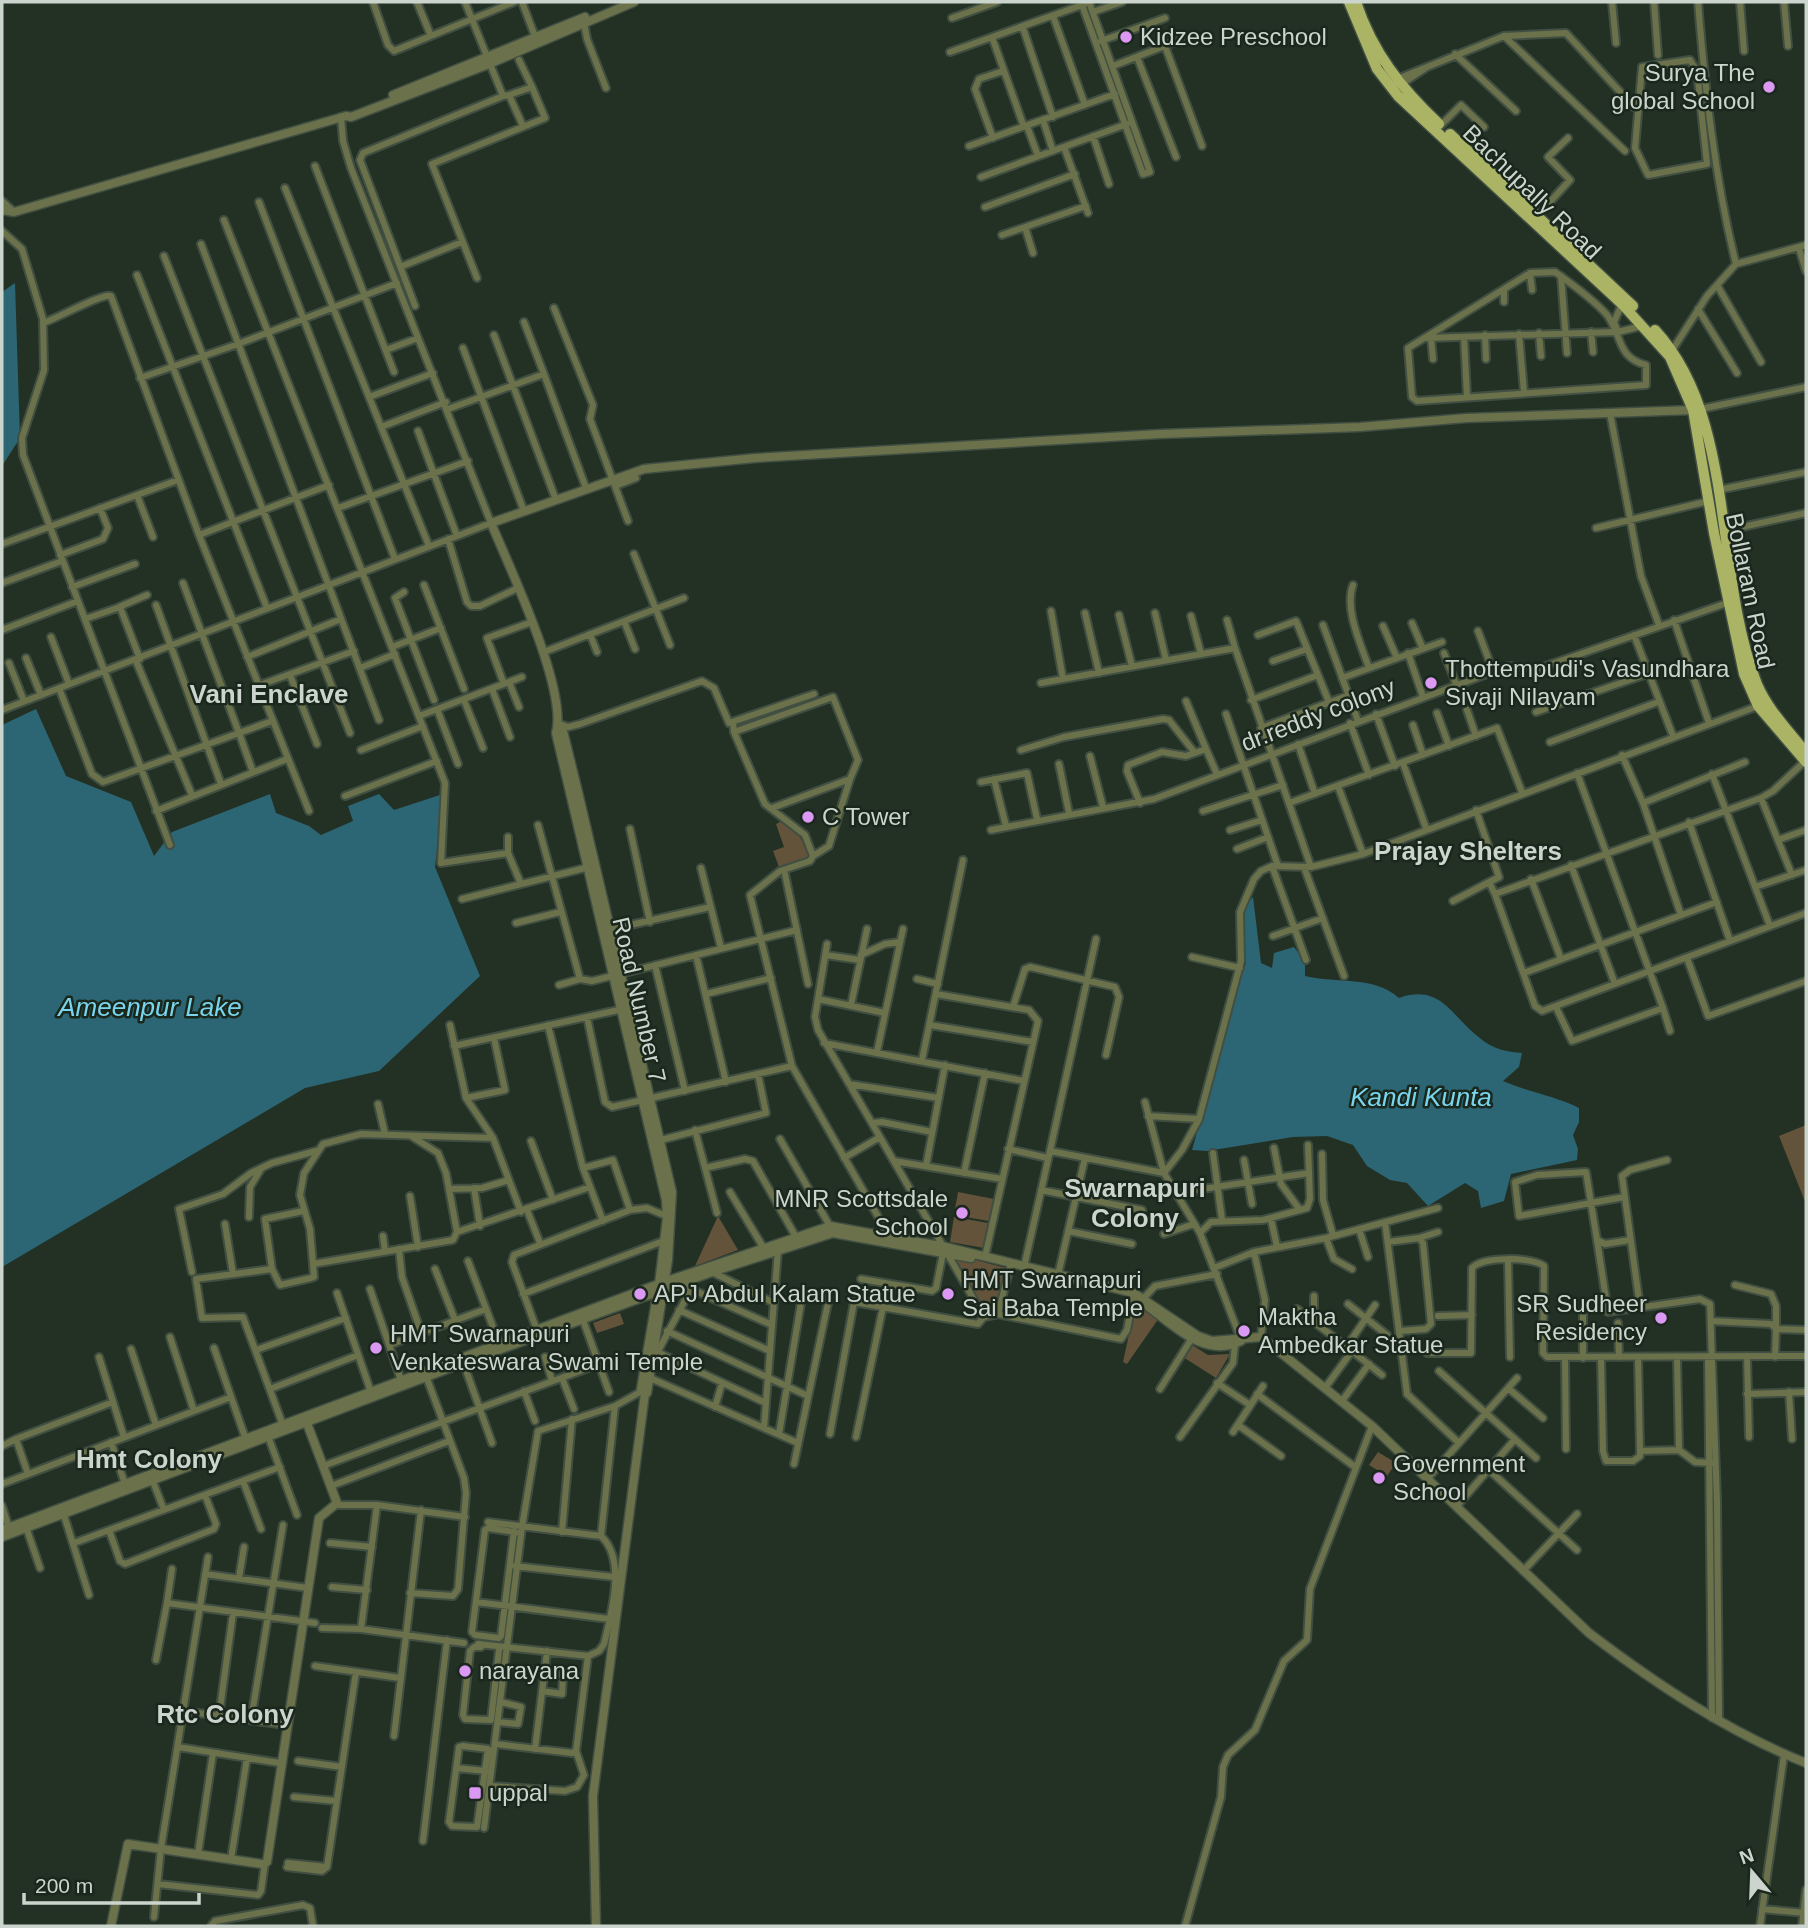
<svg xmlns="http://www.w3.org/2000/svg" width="1808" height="1928" font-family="Helvetica,sans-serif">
  <rect width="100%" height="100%" fill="#233125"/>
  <path fill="#62533a" d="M782,821L796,830L810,855L808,858L779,867L773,851L784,847L776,824Z
    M1806,1125V1204L1779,1136Z
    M958,1192L994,1199L989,1221L954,1215Z
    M718,1216L738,1250L695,1266Z
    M954,1217L988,1223L984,1248L950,1242Z
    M953,1254L1006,1268L997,1308L985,1313Z
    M1136,1302L1159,1318L1127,1364L1123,1362Z
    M620,1313L624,1324L597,1333L593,1323Z
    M1192,1345L1208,1355L1230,1354L1216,1378L1183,1357Z
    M1378,1452L1396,1463L1387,1476L1369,1465Z"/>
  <path fill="#2c6573" d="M15,283L20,438L2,466V292Z
    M36,709L66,776L131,802L154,856L172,832L270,794L276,813L309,826L321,835L353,821L348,806L379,794L394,810L443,794L435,867L480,976L379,1071L305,1088L2,1267V725Z
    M1253,897L1261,963L1272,968L1274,953L1294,947L1305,962V976C1337,984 1373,975 1399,998C1442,983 1452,1018 1481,1039C1493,1049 1507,1052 1522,1053L1519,1067L1503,1081C1528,1092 1555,1096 1579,1108V1122L1573,1135L1578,1149L1577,1160L1511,1174L1504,1201L1481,1208L1478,1191L1465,1183L1428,1206L1407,1183L1390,1180L1367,1166L1353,1145L1327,1136L1293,1137L1207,1151L1192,1150L1222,1045L1234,988L1246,963L1241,911Z"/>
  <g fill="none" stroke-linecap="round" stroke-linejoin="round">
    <g stroke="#414f43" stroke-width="10">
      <path id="minor" d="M373,2L388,45L394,51L514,2
        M417,2L431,36
        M465,2L503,96L509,95L523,126
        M522,2L536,39
        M1081,2L1143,174L1150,172L1089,2
        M1612,2L1616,43
        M1654,2L1658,55
        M1698,2C1705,89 1715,180 1736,264
        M1740,2L1744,51
        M1784,2L1788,46
        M1093,12L1122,2
        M1053,16L1085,105
        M952,18L997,2
        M584,23L587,39L606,88
        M1023,28L1053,117
        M1504,36L1625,151
        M992,37L1024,127
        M1101,41L1165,18
        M1165,46L1202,146
        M950,52L1085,4
        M1455,54L1516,111
        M1137,57L1176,157
        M519,60L532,87
        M1690,60L1697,71L1707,164L1648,175L1635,148L1642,67Z
        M1113,66L1180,40
        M1427,67L1504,36L1566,33L1634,107
        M1397,79L1427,67L1400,85
        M1043,120L1053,151
        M1027,126L1038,156
        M1440,126L1461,105L1484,127
        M1093,136L1109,184
        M993,138L975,89L979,79L1003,71
        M969,146L1115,94
        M1064,147L1088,213
        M315,166L394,372
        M981,177L1127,124
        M285,188L429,546
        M2,201L13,211
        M259,202L395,559
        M985,207L1075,174
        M1537,216L1570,180L1548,157L1568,138
        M224,220L445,783L441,863L508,853L521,884
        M1025,227L1033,253
        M2,231L22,249L43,319L44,370L22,438L23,455L170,845
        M1002,235L1086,206
        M201,244L379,720
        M1799,248L1806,271
        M164,256L350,733
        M1736,264L1806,245
        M400,267L462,242
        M1555,272C1572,284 1593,299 1607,315C1622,335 1617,358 1646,365V385L1417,401L1412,397L1408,348L1530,273Z
        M1530,273L1532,290
        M137,275L267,608
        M1561,276L1567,353
        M477,278L432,164L545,118L532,87L509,95
        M1717,285L1761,362
        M1504,290V302
        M1622,304L1614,322L1618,332L1642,326
        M415,306L360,160L363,153L503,96
        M554,308L593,405L590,419L628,521
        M1698,309L1737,373
        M524,322L544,374
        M43,323C58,318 102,293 111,296L199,535L309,811
        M1591,332L1593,352
        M1539,333L1541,356
        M1519,334L1524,392
        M494,335L556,500
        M1485,335L1486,359
        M1464,337L1467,396
        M1427,338L1616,332
        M1431,338L1433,359
        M463,348L524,511
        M1673,349L1707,296L1736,264
        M386,350L418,338
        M140,378L238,344L397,283
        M369,397L433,373
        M448,409L544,374L586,488
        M1701,409L1806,387
        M1610,413L1641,576L1659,625
        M381,427L446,402
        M418,431L457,536
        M615,486L636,478
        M1718,490L1806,472
        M137,495L153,537
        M338,508L468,461
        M1596,528L1709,501
        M1724,531L1806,513
        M199,535L329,485
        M448,539L467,602L471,606H480L518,588
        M2,544L178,480
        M634,554L670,645
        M60,555L103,539L108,528L100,508
        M2,583L62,561
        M424,585L464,689
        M1353,585C1344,609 1361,645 1369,668
        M72,587L135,564
        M404,592L395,598L434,700
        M156,605L221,784
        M119,607L147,595
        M1051,611L1063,679
        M1085,613L1099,673
        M1155,613L1166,660
        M1119,615L1132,666
        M1191,616L1201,654
        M85,619L120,607L140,659
        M1227,620L1235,648
        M1674,620L1709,723
        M624,621L635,649
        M1412,623L1423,649
        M1323,625L1358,721
        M1383,626L1397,658
        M2,630L78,601
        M1478,631L1493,671
        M590,634L597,652
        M1258,635L1296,621L1329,702
        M1634,635L1673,736
        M51,637L69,684
        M392,647L441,628
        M544,652L684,598
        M1408,653L1423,697
        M1444,653L1456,684
        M247,657L341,619
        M26,658L41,695
        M136,661L192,795
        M1273,661L1307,649
        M9,663L24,701
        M360,668L395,654
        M290,675L317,744
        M1342,678L1442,642
        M509,682L519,707
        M1041,683L1235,648L1311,867
        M504,684L487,638L532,622
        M257,686L354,651
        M59,688L92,774L103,782L239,733L183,583
        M492,689L510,737
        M464,700L483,748
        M1251,700L1318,675
        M1186,701L1206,749
        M437,709L458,764
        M2,710L491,523L351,168L343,141L341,117
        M1467,710L1476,736
        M1536,712L1647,674
        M1437,713L1449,746
        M1226,714L1278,866
        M1376,714L1395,766
        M419,716L522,677
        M733,722L734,732L765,804L805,835L813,856L810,861L780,871L750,895L792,1066L888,1234
        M557,723L568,727L580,724L702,681L714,688L729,723L814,694
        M1350,723L1369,775
        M1413,725L1423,755
        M1261,728L1349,695
        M734,732L833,697L858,760L850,779L772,808
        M1550,742L1658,702
        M1298,744L1315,794
        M361,750L423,726
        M1021,750L1064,737L1163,719L1169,720L1195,753
        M1622,755L1643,803
        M1090,756L1103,807
        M1403,763L1426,828
        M1059,764L1069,813
        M253,772L239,733L272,721
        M1712,774L1770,926
        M994,779L1006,826
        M981,782L1027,773L1037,819
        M1338,786L1363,854
        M345,796L437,761
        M1761,798L1792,875
        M1140,803L1127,771L1128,765L1162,752L1186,756L1206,749L1217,774
        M1289,803L1497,728L1522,792
        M156,811L287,759
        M1203,811L1283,785
        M1689,822L1730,941
        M538,825L580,979L592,981L797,930
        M630,829L650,922
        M991,830L1154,799L1508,666L1540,668L1727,603
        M1230,830L1262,820
        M1778,840L1806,830
        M1237,849L1268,837
        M508,853V837
        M813,856L829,846L850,779
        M1571,865L1615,984
        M1272,866L1306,960
        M1304,867L1344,976
        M701,868L721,948
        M785,874L808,984
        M1531,879L1561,959
        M1490,884L1495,894L1761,798L1773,791L1805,761
        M1755,887L1806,870
        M1495,894L1535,1006L1542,1011L1806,913
        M462,899L589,867
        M1453,901L1499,877L1476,810
        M1681,915L1643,803L1745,762
        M516,923L560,912
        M608,930L710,907
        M1273,936L1323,918
        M827,944L815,1017L818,1030L984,1317L978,1324L854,1302L830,1434
        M696,955L726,1082
        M826,955L860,960
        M861,955L885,944L900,942
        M1192,957L1240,968
        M1687,958L1708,1016L1806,981
        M655,965L685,1091
        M1524,973L1717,902
        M917,979L938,984
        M559,985L580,979
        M706,994L771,978
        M936,994L1029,1010L1038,1021L985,1257
        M818,999L885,1013
        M851,1005L867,929
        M1013,1007L1025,969L1030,967L1115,987L1119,997L1106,1055
        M1556,1007L1572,1041L1663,1008L1577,773
        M1663,1008L1670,1031
        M587,1017L605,1102L612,1107L792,1066
        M450,1025L466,1098L493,1138L521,1212
        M548,1025L583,1168L603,1221
        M930,1025L1033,1042
        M824,1043L1024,1081
        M454,1046L623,1009
        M877,1052L903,929
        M922,1060L963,860
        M849,1084L939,1098
        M466,1098L505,1090L494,1038
        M1145,1102L1164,1173
        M378,1104L385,1134
        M1148,1116L1199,1119
        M872,1123L882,1122L932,1132
        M695,1130L717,1213
        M411,1136L438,1153L446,1173L457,1232
        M780,1139L831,1228
        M531,1141L553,1200
        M657,1141L766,1113L758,1074
        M1274,1148L1281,1184L1300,1210
        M1008,1149L1048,1158
        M1050,1151L1096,939
        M1213,1153L1222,1220
        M1322,1154L1323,1200L1333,1235
        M844,1158L880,1137
        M1244,1160L1252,1204
        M894,1161L1002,1179
        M926,1166L945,1065
        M583,1168L613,1160L630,1210
        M705,1168L745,1159L753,1161L796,1237
        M964,1173L985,1073
        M1164,1173L1182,1150L1199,1119L1241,961L1240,912L1254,879L1261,871L1272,866L1311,867L1363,854L1758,706
        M474,1188L480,1226
        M449,1189L482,1188L509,1180
        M1041,1190L1142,1210
        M730,1192L766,1252
        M1176,1193L1309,1173
        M410,1196L418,1247
        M1624,1197L1519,1216L1515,1182L1537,1175L1586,1172L1597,1240L1605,1244L1630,1240
        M527,1210L540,1243
        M249,1217L250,1187L261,1169
        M1271,1219L1277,1247
        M1385,1222L1407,1394L1459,1443
        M225,1224L233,1274
        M1359,1229L1368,1257
        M1068,1231L1132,1244
        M1200,1233L1211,1222L1263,1220L1307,1208L1310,1199L1308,1145
        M1164,1234L1194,1224
        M383,1236L385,1251
        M1326,1238L1334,1259L1352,1269
        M1419,1238L1438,1232
        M1597,1240L1608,1312L1700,1299L1710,1304L1717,1501L1719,1721
        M1388,1242L1419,1238L1423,1243L1431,1324L1426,1329L1400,1331
        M399,1249L402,1277L421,1332
        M1254,1252L1265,1300L1261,1337
        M1508,1260L1510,1357
        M468,1261L499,1343
        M313,1264L310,1229L300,1195L304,1173L323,1144L361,1134L493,1138
        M1024,1267L1050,1151L1164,1173L1200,1233L1240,1337
        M1214,1268L1254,1252L1326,1238L1438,1208
        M272,1269L265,1219L303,1211
        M435,1269L455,1320
        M192,1272L179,1209L223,1194L251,1173L272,1163L316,1151
        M712,1272L774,1303
        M1058,1275L1085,1158
        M861,1279L932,1291L936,1288L943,1253
        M682,1285L772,1325
        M1735,1285L1771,1294L1776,1306V1329L1806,1330
        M370,1289L402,1383
        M337,1293L372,1395
        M523,1294L666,1240
        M1314,1296V1322
        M1144,1298L1155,1286L1217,1274
        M1348,1304L1387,1335
        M1640,1307L1622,1176L1630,1170L1667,1160
        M1297,1309L1352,1351L1325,1388
        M679,1310L770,1351
        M1583,1310V1358
        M998,1314L1010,1267
        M1438,1316L1472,1315
        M984,1317L998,1314L1121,1339L1127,1330L1134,1293
        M583,1320L609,1392
        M1711,1321L1771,1324L1776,1329L1775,1357
        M1618,1323L1619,1357
        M667,1331L808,1396
        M538,1333L512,1262L514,1255L630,1210L647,1208L671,1218
        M170,1337L194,1411
        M389,1345L486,1309
        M1347,1346L1375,1305
        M214,1348L245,1437
        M131,1349L156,1425
        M256,1350L346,1318
        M1352,1351L1382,1375
        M657,1352L766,1403
        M657,1353L691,1289
        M1427,1353H1471L1472,1268C1482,1256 1534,1257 1544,1266L1543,1353L1547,1357L1806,1356
        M1747,1356L1749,1437
        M99,1357L124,1437
        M545,1357L552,1381
        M1601,1357L1603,1451L1606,1461H1633L1640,1456V1451
        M1638,1357L1640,1451L1679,1450L1695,1462L1711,1463
        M1677,1357L1679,1450
        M1708,1357L1712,1718
        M1565,1358L1566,1449
        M462,1359L492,1443
        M1439,1371L1536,1458
        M562,1378L574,1409
        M650,1378L798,1443
        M1217,1383L1250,1405
        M1508,1388L1543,1418
        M270,1389L358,1355
        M1160,1389L1192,1338
        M524,1391L535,1421
        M1789,1392L1792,1439
        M1257,1394L1355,1467
        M1747,1394L1806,1392
        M1342,1401L1369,1364
        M715,1407L722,1383
        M1238,1425L1281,1456
        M284,1428L243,1317L202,1318L196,1279L272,1269L280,1285L311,1278L314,1277L313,1264L453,1240L457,1232L590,1187
        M764,1428L778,1250
        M1233,1432L1263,1386
        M779,1434L802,1297L829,1298L794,1464
        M268,1436L297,1515
        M856,1437L883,1307
        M1180,1437L1233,1363L1235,1344
        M111,1442L126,1487
        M2,1446L16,1439
        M323,1466L599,1364
        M1489,1470L1577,1550
        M28,1474L16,1439L113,1402
        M1428,1478L1517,1378
        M152,1479L164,1510
        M243,1481L261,1529
        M2,1484L231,1397
        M331,1486L449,1441
        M337,1505H377L465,1517
        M2,1506L10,1531
        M1457,1506L1515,1439
        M63,1512L89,1595
        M488,1522L601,1536
        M26,1527L40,1568
        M109,1530L120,1561L125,1564L214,1529L216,1524L205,1495
        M514,1531L501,1636L499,1638L475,1635L472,1632L485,1530L488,1528L521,1533
        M562,1532L572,1419
        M74,1543L280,1467
        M330,1543L372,1547
        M515,1566L614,1577
        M1523,1571L1577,1514
        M205,1574L308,1588
        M239,1578L244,1547
        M332,1587L367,1590
        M410,1593L453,1596L458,1589L466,1493L464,1478L426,1376
        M476,1602L609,1619
        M167,1603L172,1569
        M322,1628L361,1629L464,1643
        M361,1629L377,1505
        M478,1644L588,1656L599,1651L604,1644C611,1614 627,1560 601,1536L615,1406
        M481,1647H474L470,1651L463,1715L465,1719L491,1720L499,1650
        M156,1660L167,1603L315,1623
        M315,1666L400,1678
        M542,1691L562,1694L563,1675L545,1672
        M183,1711L286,1725
        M219,1716L233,1613
        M251,1720L283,1525
        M498,1722L518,1724L521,1707L501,1702
        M394,1736L421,1510
        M496,1744L572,1753L576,1751L588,1656
        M463,1746L488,1749L477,1827L452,1826L449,1822L459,1747Z
        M178,1747L280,1763
        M535,1749L547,1651
        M298,1761L342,1767
        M456,1768L486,1771
        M490,1786L565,1791L577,1787L584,1775L576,1751
        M294,1797L336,1801
        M484,1828L522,1527L538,1431L615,1406L642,1391
        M423,1841L447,1640
        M198,1854L213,1753
        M231,1859L247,1758
        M288,1863L327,1867
        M287,1867L322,1871L327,1867L356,1672
        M158,1884L258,1895L261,1891L265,1863
        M1762,1909L1806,1913
        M154,1917L161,1848L208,1557
        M211,1926L215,1921L303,1905L310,1908L313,1926
        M1185,1926L1221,1797L1223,1767L1228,1755L1255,1730L1284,1661L1307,1640L1310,1589L1372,1426
        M1760,1926L1784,1755
        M1802,1926L1806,1890"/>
    </g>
    <g stroke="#414f43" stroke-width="11">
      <path id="tertiary" d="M393,95L585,17
        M2,210L14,212L346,116L351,117L489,64L634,2
        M558,726L563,731L578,792L672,1192L668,1260L647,1393L641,1389L659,1284L667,1218L666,1200L556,733C568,690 509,566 491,523L644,469L755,458L1160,434L1360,427L1466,418L1693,410
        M1137,1299C1168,1318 1201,1361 1241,1341
        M2,1530L664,1282L830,1226L946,1247L1134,1293L1198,1336L1212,1341L1261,1337L1372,1426L1589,1633C1656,1684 1728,1732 1806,1763
        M2,1537L463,1363L712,1272L833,1233L971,1258
        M111,1926L128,1844L262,1864L267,1862L319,1518L337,1503L305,1418
        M596,1926L593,1796L645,1393"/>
    </g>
    <g stroke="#414f43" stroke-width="13">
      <path id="primary" d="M1349,2L1377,69L1398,96L1622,304L1670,357L1693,410L1714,533L1744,674L1758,706L1806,762
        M1356,2C1373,53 1401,88 1439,124
        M1450,134L1633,306
        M1655,330C1737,418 1713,575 1757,684C1768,710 1789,731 1806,753"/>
    </g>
    <use href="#minor" stroke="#6b714b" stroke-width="6"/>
    <use href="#tertiary" stroke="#6b714b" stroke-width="8"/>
    <use href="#primary" stroke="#aab464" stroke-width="10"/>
  </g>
  <g fill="#dc99f4" stroke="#1a271c" stroke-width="2.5">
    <circle cx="1126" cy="37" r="7"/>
    <circle cx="1769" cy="87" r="7"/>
    <circle cx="1431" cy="683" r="7"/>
    <circle cx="808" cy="817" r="7"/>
    <circle cx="962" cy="1213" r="7"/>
    <circle cx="640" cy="1294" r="7"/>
    <circle cx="948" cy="1294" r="7"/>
    <circle cx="1661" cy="1318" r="7"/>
    <circle cx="1244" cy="1331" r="7"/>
    <circle cx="376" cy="1348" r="7"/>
    <circle cx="1379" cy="1478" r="7"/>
    <circle cx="465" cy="1671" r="7"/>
    <rect x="468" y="1786" width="14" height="14" rx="3.5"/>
  </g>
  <g text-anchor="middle" stroke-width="5" stroke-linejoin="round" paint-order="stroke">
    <g font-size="24" fill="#ccd5cd" stroke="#1a271c" text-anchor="start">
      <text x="1140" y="45">Kidzee Preschool</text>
      <text x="1755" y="81" text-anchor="end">Surya The<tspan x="1755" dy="28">global School</tspan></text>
      <text x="1445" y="677">Thottempudi's Vasundhara<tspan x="1445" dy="28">Sivaji Nilayam</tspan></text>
      <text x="822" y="825">C Tower</text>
      <text x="948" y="1207" text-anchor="end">MNR Scottsdale<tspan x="948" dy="28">School</tspan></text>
      <text x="962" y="1288">HMT Swarnapuri<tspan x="962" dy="28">Sai Baba Temple</tspan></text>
      <text x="654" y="1302">APJ Abdul Kalam Statue</text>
      <text x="1647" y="1312" text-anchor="end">SR Sudheer<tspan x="1647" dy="28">Residency</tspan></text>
      <text x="1258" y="1325">Maktha<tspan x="1258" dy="28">Ambedkar Statue</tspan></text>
      <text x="390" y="1342">HMT Swarnapuri<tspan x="390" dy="28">Venkateswara Swami Temple</tspan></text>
      <text x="1393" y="1472">Government<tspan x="1393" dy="28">School</tspan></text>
      <text x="479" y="1679">narayana</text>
      <text x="489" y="1801">uppal</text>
    </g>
    <g font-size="24" fill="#ccd5cd" stroke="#1a271c">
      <text transform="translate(1532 192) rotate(44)" y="8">Bachupally Road</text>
      <text transform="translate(1750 591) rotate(78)" y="8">Bollaram Road</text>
      <text transform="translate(1318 715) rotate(-21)" y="8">dr.reddy colony</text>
      <text transform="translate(639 1000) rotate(77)" y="8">Road Number 7</text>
    </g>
    <g font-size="26" font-weight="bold" fill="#ccd5cd" stroke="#1a271c">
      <text x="269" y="703">Vani Enclave</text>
      <text x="1468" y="860">Prajay Shelters</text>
      <text x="1135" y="1197">Swarnapuri<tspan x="1135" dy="30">Colony</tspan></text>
      <text x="149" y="1468">Hmt Colony</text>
      <text x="225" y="1723">Rtc Colony</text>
    </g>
    <g font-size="26" font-style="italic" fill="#79d5ed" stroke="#1a271c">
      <text x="150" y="1016">Ameenpur Lake</text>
      <text x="1421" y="1106">Kandi Kunta</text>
    </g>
  </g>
  <rect width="1808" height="1928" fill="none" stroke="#ccd5cd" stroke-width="7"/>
  <g transform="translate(1752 1872) rotate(341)" stroke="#1a271c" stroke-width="5" paint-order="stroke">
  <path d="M0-5L12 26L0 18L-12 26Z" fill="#ccd5cd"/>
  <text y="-10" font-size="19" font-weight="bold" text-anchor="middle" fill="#ccd5cd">N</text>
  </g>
  <path d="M24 1893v10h175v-10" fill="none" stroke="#ccd5cd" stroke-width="3.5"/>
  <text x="35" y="1893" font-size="21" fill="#ccd5cd" stroke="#1a271c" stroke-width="5" paint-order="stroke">200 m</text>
</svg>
